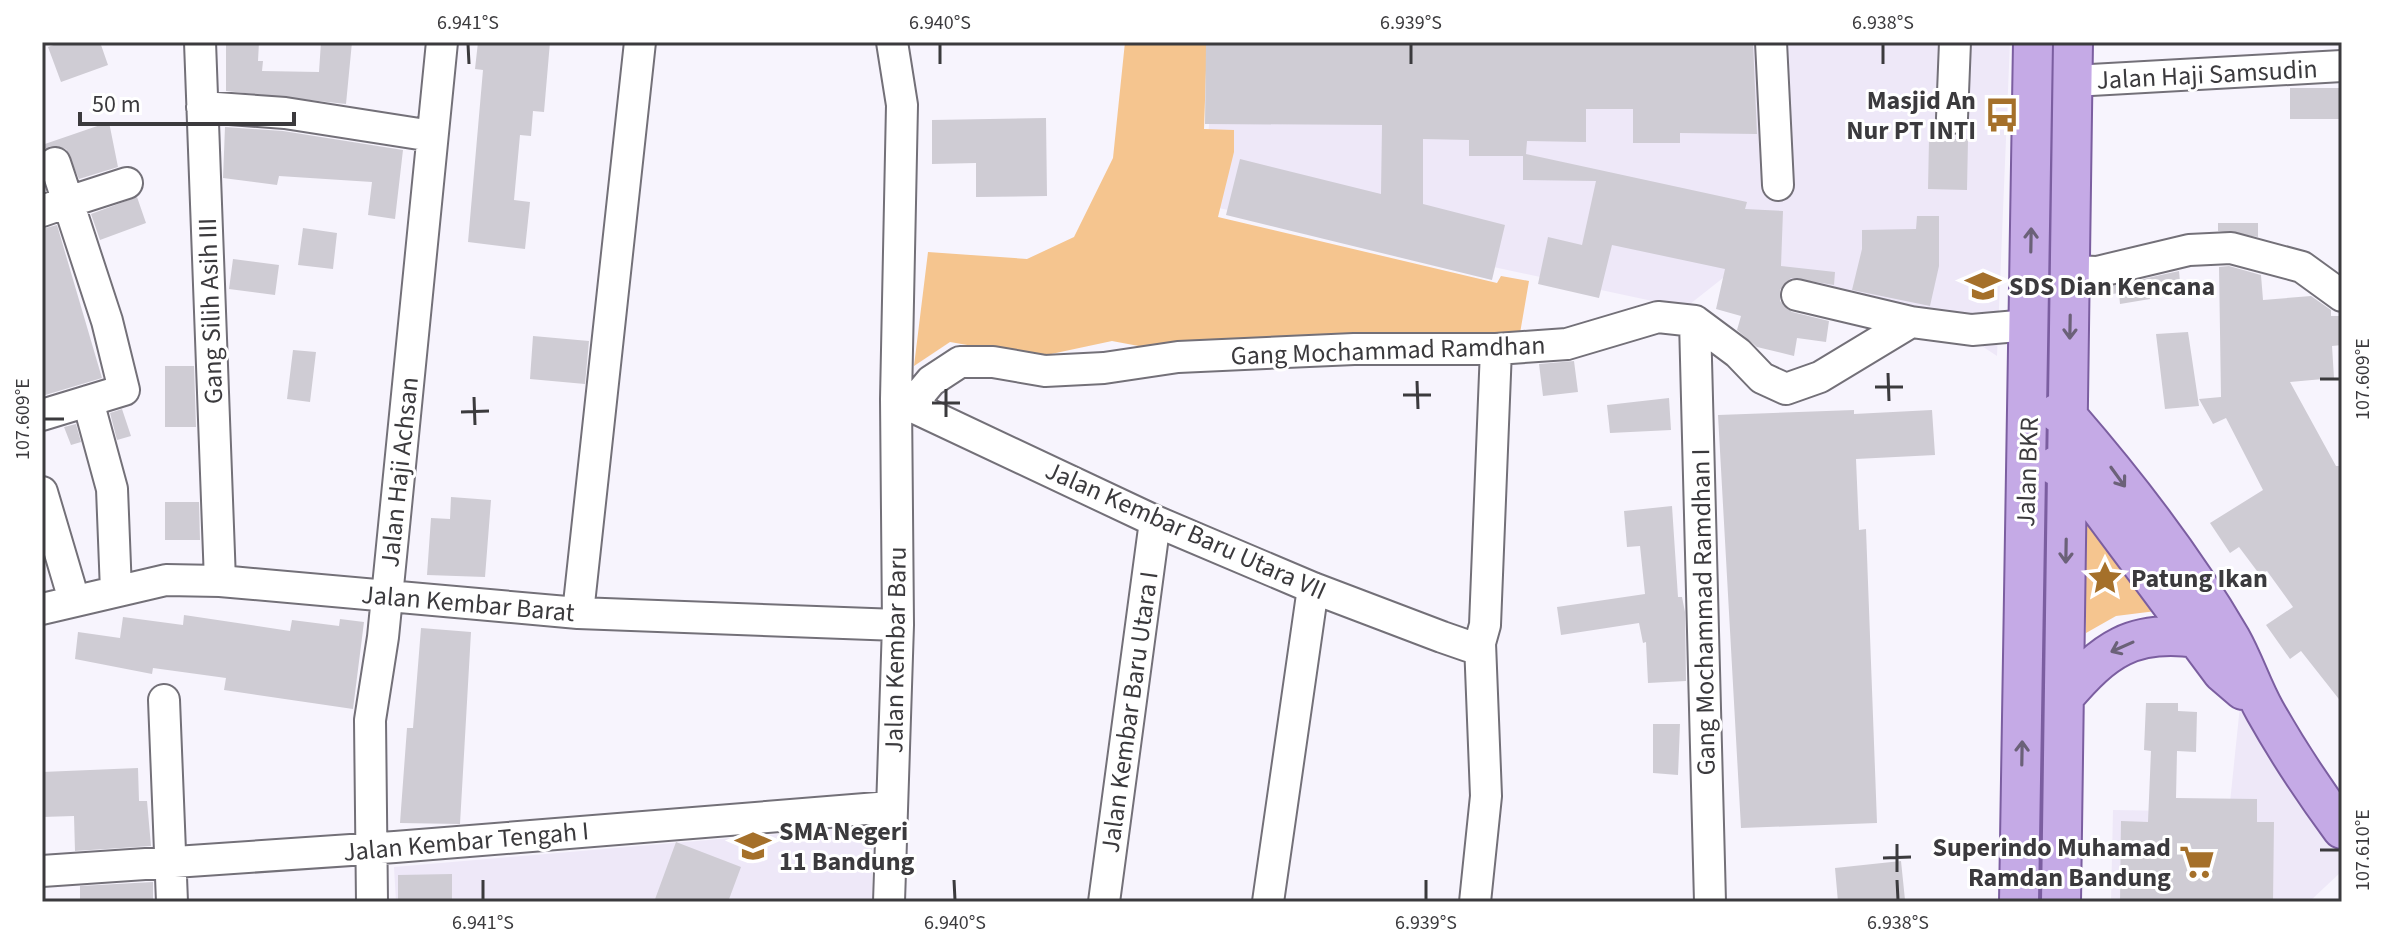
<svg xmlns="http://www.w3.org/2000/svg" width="2384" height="944" font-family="'Source Sans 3',sans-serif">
  <rect width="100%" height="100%" fill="#f7f4fd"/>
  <path fill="#eee8f8" d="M1209,42H2010L1997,356L1956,329L1728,274L1685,308L1200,204L1209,126Z
    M2240,706L2342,844V871L2309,902H2111L2113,810L2229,812Z
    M872,826V902H396L394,867Z"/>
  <path fill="#f5c58f" d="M1125,42H1207L1204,129L1234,130V152L1218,217L1497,283L1501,276L1529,281L1519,339L1160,350L1112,341L1037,357L950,342L914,366L928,252L1027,259L1074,237L1113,158Z
    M2083,510L2156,611L2116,616L2086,633Z"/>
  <path fill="#cfccd4" d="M62,42H100L108,65L61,82L48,47Z
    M226,42H259L258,61H263L262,71L319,72L321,42H352L346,104L226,91Z
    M478,42H550L544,112L533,111L531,136L520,135L514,200L530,202L525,249L468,242L483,70L475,69Z
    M1206,42H1753L1757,134L1680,133V143H1633V109H1586V142L1527,141L1526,154L1747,202L1745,209L1783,211L1781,266L1835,272L1834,285L1791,278L1780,290V301L1792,312L1829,321L1826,342L1797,338L1794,356L1757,347L1737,330L1741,316L1716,309L1725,269L1612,245L1599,298L1538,284L1548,237L1582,245L1596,181L1523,180V156H1469V140L1423,139V204L1505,225L1492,280L1226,215L1240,159L1381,194L1382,125L1205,124Z
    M2290,88H2342V119H2290Z
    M1046,118L1047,196L976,197V163L932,164V120Z
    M109,122L118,167L79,179L66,149L50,146L42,151V145Z
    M225,127L283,131L403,150L395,219L368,215L372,182L279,176L277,185L223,178Z
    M1929,139H1968L1967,190L1928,189Z
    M137,197L146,223L100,240L91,214Z
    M1917,216H1939V266L1930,306L1852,290L1862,249V230L1916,229Z
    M2218,223H2258V237L2218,231Z
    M57,225L102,378L42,396V229Z
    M303,228L337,233L333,269L298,265Z
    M233,259L279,265L275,295L229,289Z
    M2229,266L2261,275L2263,300L2311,296L2331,310V316H2342V345L2332,346L2334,378L2290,382L2336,466H2342V703L2301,651L2290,659L2266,625L2293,607L2267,571L2260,575L2239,547L2230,553L2210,523L2263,490L2226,418L2213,424L2199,399L2221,397L2219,267Z
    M2179,271L2180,282L2149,288L2150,299L2120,304L2119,293L2094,297L2093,290Z
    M2188,332L2199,406L2165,409L2156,334Z
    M533,336L589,341L585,384L530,379Z
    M293,350L316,352L310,402L287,399Z
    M1574,361L1578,392L1543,396L1539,364Z
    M165,366H194L196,427H165Z
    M1669,398L1671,430L1610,433L1607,405Z
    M122,409L131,436L117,440L110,413Z
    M1854,410V414L1932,410L1935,455L1856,459L1859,530L1866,529L1877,823L1741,828L1718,415Z
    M76,424L81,442L71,445L64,427Z
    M451,497L491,500L485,577L427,575L431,518L450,519Z
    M165,502H199L200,540H165Z
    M1672,506L1678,597H1682L1685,612L1686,681L1648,683L1646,642L1643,643L1639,623L1561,635L1557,607L1645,594L1640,546L1627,547L1624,511Z
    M184,615L290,631L292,620L339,626L340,619L364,622L353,709L224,690L226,678L153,668L152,674L75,659L78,632L120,638L123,617L183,625Z
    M421,628L471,632L460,824L400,823L407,728H413Z
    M2146,703H2178V711L2197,712L2196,752L2177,751L2176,798L2257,799V822H2274L2273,902H2120L2121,821L2148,822L2151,751L2144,750Z
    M1653,724H1680L1678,775L1653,773Z
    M138,768L139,801H147L151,846L75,851L74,816L42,817V772Z
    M676,842L741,867L728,902H654Z
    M1901,861L1905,900L1838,902L1835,868Z
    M452,874V902H398V875Z
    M153,882V902H80V886Z"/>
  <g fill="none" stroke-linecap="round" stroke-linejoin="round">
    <g stroke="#737078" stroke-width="34">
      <path id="minor" d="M200,42L220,581
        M1771,42L1778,185
        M2073,81L2342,66
        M202,107L285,113L432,136
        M1952,118L1955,42
        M55,163L68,202L127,183
        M42,211L68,202L107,321L124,390L42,415
        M2070,271L2097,272L2189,250L2231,248L2302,267L2342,296
        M1797,295L1911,322
        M1695,321L1710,902
        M896,399L1155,521L1313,588L1442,637L1468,646L1480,643
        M88,401L112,489L116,591
        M911,405L931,381L960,362H993L1045,371L1104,368L1178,357L1354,349H1496L1567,344L1658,317L1695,321L1738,353L1762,378L1786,389L1820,377L1911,322L1972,330L2029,325
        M42,492L74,600
        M42,609L166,580L220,581L578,613L898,625
        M578,613L640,42
        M164,700L172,902
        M42,871L395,847L890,807
        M372,902L370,720L383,637L442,42
        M889,902L898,625L896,399L902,105L892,42
        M1104,902L1155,521
        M1268,902L1313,588
        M1475,902L1486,796L1480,643L1485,625L1496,349"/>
    </g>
    <g stroke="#7b5ea0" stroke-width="42">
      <path id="major" d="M2058,413L2068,417C2127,485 2185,560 2231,639C2244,662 2252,688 2265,711C2288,752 2314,791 2342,829
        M2056,466L2068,470L2094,500L2222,672L2243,690
        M2064,697C2104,650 2132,629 2197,638
        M2019,902L2033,42
        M2061,902L2073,42"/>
    </g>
    <use href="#minor" stroke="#fff" stroke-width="30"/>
    <use href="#major" stroke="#c5aae6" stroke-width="38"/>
  </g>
  <defs><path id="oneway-shaft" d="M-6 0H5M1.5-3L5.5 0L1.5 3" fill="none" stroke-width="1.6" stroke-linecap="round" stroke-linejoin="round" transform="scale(2)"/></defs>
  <g stroke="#6b6178">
    <use href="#oneway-shaft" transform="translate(2031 240) rotate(-89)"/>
    <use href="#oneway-shaft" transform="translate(2070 327) rotate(91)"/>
    <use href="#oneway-shaft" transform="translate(2118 477) rotate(54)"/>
    <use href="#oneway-shaft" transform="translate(2066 551) rotate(91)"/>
    <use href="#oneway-shaft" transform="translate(2122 647) rotate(156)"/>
    <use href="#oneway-shaft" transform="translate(2022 753) rotate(-89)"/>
  </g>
  <path fill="none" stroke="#3b3a3d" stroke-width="3" d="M468,44L469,64M940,44V64M1411,44V64M1883,44V64M1888,373L1889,401M2320,379H2340M1417,381L1418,409M1875,387H1903M946,389V417M1403,395H1431M474,397L475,425M932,403H960M461,412L489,411M44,419H64M1897,844V872M2320,850H2340M1883,858L1911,857M483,880V900M954,880L955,900M1426,880V900M1897,880L1898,900"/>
  <defs>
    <g id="bus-bare" transform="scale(2.76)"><path d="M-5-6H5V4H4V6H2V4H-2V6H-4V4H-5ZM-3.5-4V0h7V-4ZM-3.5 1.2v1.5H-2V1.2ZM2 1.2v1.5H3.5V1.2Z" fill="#a5702a" stroke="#fff" stroke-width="2.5" paint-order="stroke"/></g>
    <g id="school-bare" transform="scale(2.76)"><path d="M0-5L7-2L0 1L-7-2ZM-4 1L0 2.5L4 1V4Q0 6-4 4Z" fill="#a5702a" stroke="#fff" stroke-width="2.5" paint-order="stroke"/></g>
    <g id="sight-bare" transform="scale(2.76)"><path d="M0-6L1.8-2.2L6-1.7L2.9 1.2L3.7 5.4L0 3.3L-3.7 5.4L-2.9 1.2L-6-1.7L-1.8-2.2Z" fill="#a5702a" stroke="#fff" stroke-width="2.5" paint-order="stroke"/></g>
    <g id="supermarket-bare" transform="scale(2.76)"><path d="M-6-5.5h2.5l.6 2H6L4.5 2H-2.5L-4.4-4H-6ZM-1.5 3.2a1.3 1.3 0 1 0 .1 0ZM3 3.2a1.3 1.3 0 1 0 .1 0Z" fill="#a5702a" stroke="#fff" stroke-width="2.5" paint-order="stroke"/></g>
  </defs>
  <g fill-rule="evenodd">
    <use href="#bus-bare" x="2002" y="115"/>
    <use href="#school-bare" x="1983" y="286"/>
    <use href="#sight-bare" x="2105" y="578"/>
    <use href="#school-bare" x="753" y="846"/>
    <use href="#supermarket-bare" x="2197" y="862"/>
  </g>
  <g text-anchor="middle" stroke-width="6" stroke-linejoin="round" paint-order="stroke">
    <g font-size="26" fill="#3b3a3d" stroke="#fff">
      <text transform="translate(2207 74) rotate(-3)" y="9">Jalan Haji Samsudin</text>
      <text transform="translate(210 311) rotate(-92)" y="9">Gang Silih Asih III</text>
      <text transform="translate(1388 350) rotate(-2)" y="9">Gang Mochammad Ramdhan</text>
      <text transform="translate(399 472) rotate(-84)" y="9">Jalan Haji Achsan</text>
      <text transform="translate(2027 472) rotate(-88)" y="9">Jalan BKR</text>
      <text transform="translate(1186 530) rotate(24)" y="9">Jalan Kembar Baru Utara VII</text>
      <text transform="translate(468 603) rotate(5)" y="9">Jalan Kembar Barat</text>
      <text transform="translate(1703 612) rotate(-91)" y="9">Gang Mochammad Ramdhan I</text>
      <text transform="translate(895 650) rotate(-89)" y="9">Jalan Kembar Baru</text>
      <text transform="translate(1129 712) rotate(-82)" y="9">Jalan Kembar Baru Utara I</text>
      <text transform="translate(466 841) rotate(-5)" y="9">Jalan Kembar Tengah I</text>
    </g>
    <g font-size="26" font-weight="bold" fill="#3b3a3d" stroke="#fff" text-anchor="start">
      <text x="1976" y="109" text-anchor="end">Masjid An<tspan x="1976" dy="30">Nur PT INTI</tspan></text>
      <text x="2009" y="295">SDS Dian Kencana</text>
      <text x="2131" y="587">Patung Ikan</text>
      <text x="779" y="840">SMA Negeri<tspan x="779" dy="30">11 Bandung</tspan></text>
      <text x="2171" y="856" text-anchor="end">Superindo Muhamad<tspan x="2171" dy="30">Ramdan Bandung</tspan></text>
    </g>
  </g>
  <rect width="2384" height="944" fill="none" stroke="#ffffff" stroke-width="88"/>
  <path d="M80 112v12h214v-12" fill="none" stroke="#3b3a3d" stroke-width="4"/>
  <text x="92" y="112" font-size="24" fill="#3b3a3d" stroke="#ffffff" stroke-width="6" paint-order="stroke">50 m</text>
  <rect x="44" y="44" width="2296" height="856" fill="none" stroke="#3b3a3d" stroke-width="3"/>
  <g font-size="20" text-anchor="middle" fill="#3b3a3d">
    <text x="468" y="29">6.941°S</text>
    <text x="940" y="29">6.940°S</text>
    <text x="1411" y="29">6.939°S</text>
    <text x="1883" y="29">6.938°S</text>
    <text transform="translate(2362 379) rotate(-90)" y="7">107.609°E</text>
    <text transform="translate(22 419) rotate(-90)" y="7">107.609°E</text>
    <text transform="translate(2362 850) rotate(-90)" y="7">107.610°E</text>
    <text x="483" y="929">6.941°S</text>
    <text x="955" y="929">6.940°S</text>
    <text x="1426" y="929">6.939°S</text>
    <text x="1898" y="929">6.938°S</text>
  </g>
</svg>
